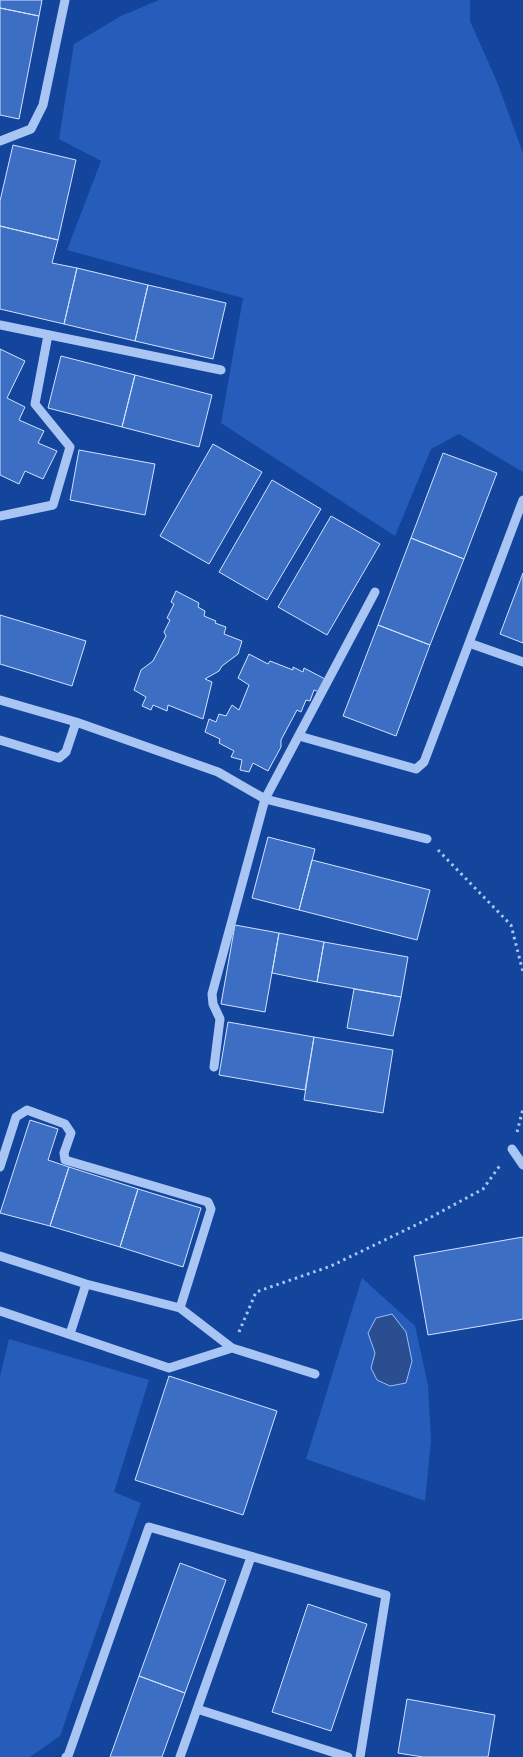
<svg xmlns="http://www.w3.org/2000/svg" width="523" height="1757" font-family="Figtree,sans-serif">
  <rect width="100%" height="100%" fill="#13459c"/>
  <path fill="#265dba" d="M159,0H470V21L497,82L523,153V472L459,434L431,449L395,536L221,423L243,298L67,250L101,161L59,139L74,44L121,16Z
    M362,1278L415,1326L428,1385L431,1440L425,1501L306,1459Z
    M9,1339L149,1380L114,1492L141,1503L60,1736L30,1757H0V1376Z"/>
  <path fill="#2a4e8f" stroke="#9bbef7" d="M392,1314L406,1332L412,1361L406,1383L390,1386L377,1380L371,1368L375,1353L368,1333L376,1318Z"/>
  <path fill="#3c6ec3" stroke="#d1e2fd" d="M0,0H42L39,16L0,8Z
    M0,8L39,16L19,119L0,115Z
    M13,145L76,160L58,240L0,226V201Z
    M0,226L58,240L52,263L77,268L64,324L0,309Z
    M77,268L148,285L135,341L64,324Z
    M148,285L226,303L213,359L135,341Z
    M0,349L25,361L7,398L25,407L19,420L44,431L38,443L57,451L43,479L25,471L19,484L0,475Z
    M61,356L135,375L122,427L48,408Z
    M135,375L212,395L199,447L122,427Z
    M213,444L262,472L209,564L160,536Z
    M79,450L155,464L145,515L70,500Z
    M443,453L497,473L464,559L411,538Z
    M272,480L321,509L267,600L219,572Z
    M331,516L380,544L327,635L278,607Z
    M411,538L464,559L430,645L378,625Z
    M523,573V643L500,634Z
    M176,591L199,603L198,607L205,611L204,616L216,621L215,623L226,627L224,634L242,641L238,654L222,666L219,671L205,679L212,682L203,719L168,705L167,711L153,705L151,710L142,706L146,697L134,690L141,670L153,661L166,636L164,632L170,620L167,618L174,604L171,602Z
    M0,615L86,641L72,686L0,664Z
    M378,625L430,645L396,736L343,716Z
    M249,654L268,664L270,661L293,670V667L303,672L304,668L327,680L321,693L314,690L310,701L306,700L301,712L297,710L281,740V747L268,771L253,763L249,772L240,770L242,760L231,757L234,751L219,743L220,739L205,732L209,719L216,722L219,714L226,716L232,705L239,710L249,685L238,678Z
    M268,837L315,849L299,910L252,898Z
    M312,860L430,890L417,940L299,910Z
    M235,925L279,933L265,1012L221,1004Z
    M279,933L324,942L317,982L272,973Z
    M324,942L408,957L401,997L317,982Z
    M354,989L401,997L393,1036L347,1028Z
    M228,1022L314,1037L305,1090L219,1075Z
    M314,1037L393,1050L383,1113L304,1100Z
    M30,1120L58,1129L48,1160L69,1167L50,1226L0,1213Z
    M69,1167L138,1189L120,1247L50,1226Z
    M138,1189L201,1208L183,1267L120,1247Z
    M523,1237V1319L428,1335L414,1256Z
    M169,1376L277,1411L243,1515L135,1480Z
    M180,1563L226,1580L185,1693L139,1676Z
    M308,1604L367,1624L331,1731L272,1712Z
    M139,1676L185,1693L162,1757H110Z
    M407,1699L495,1715L488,1757H423L398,1753Z"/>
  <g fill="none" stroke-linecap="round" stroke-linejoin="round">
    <path stroke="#a8c5f4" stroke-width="3" stroke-dasharray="2.5 4" stroke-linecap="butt" d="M438,850L511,925L523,972
      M517,1132L523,1109
      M239,1332L256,1292L331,1266L422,1222L483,1189L501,1164"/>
    <path stroke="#a8c5f4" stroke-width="9" d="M0,141L31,129L43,105L65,0
      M0,325L221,370
      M0,516L53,505L70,447L35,404L48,335
      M469,643L523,662
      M0,700L76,722L218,772L265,799L427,839
      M299,736L416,769L424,762L523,500
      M0,740L59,758L66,752L76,722
      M214,1067L220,1019L213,1004L212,994L265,799L375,592
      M512,1149L523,1165
      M0,1167L16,1117L27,1110L65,1124L71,1133L64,1153L65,1160L208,1202L211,1209L180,1308
      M0,1256L86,1284L180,1308L232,1348L169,1368L0,1311
      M70,1334L86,1284
      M232,1348L315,1374
      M197,1709L348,1757
      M66,1757L68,1756L149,1527L386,1595L360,1757
      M180,1757L251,1557"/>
  </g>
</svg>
